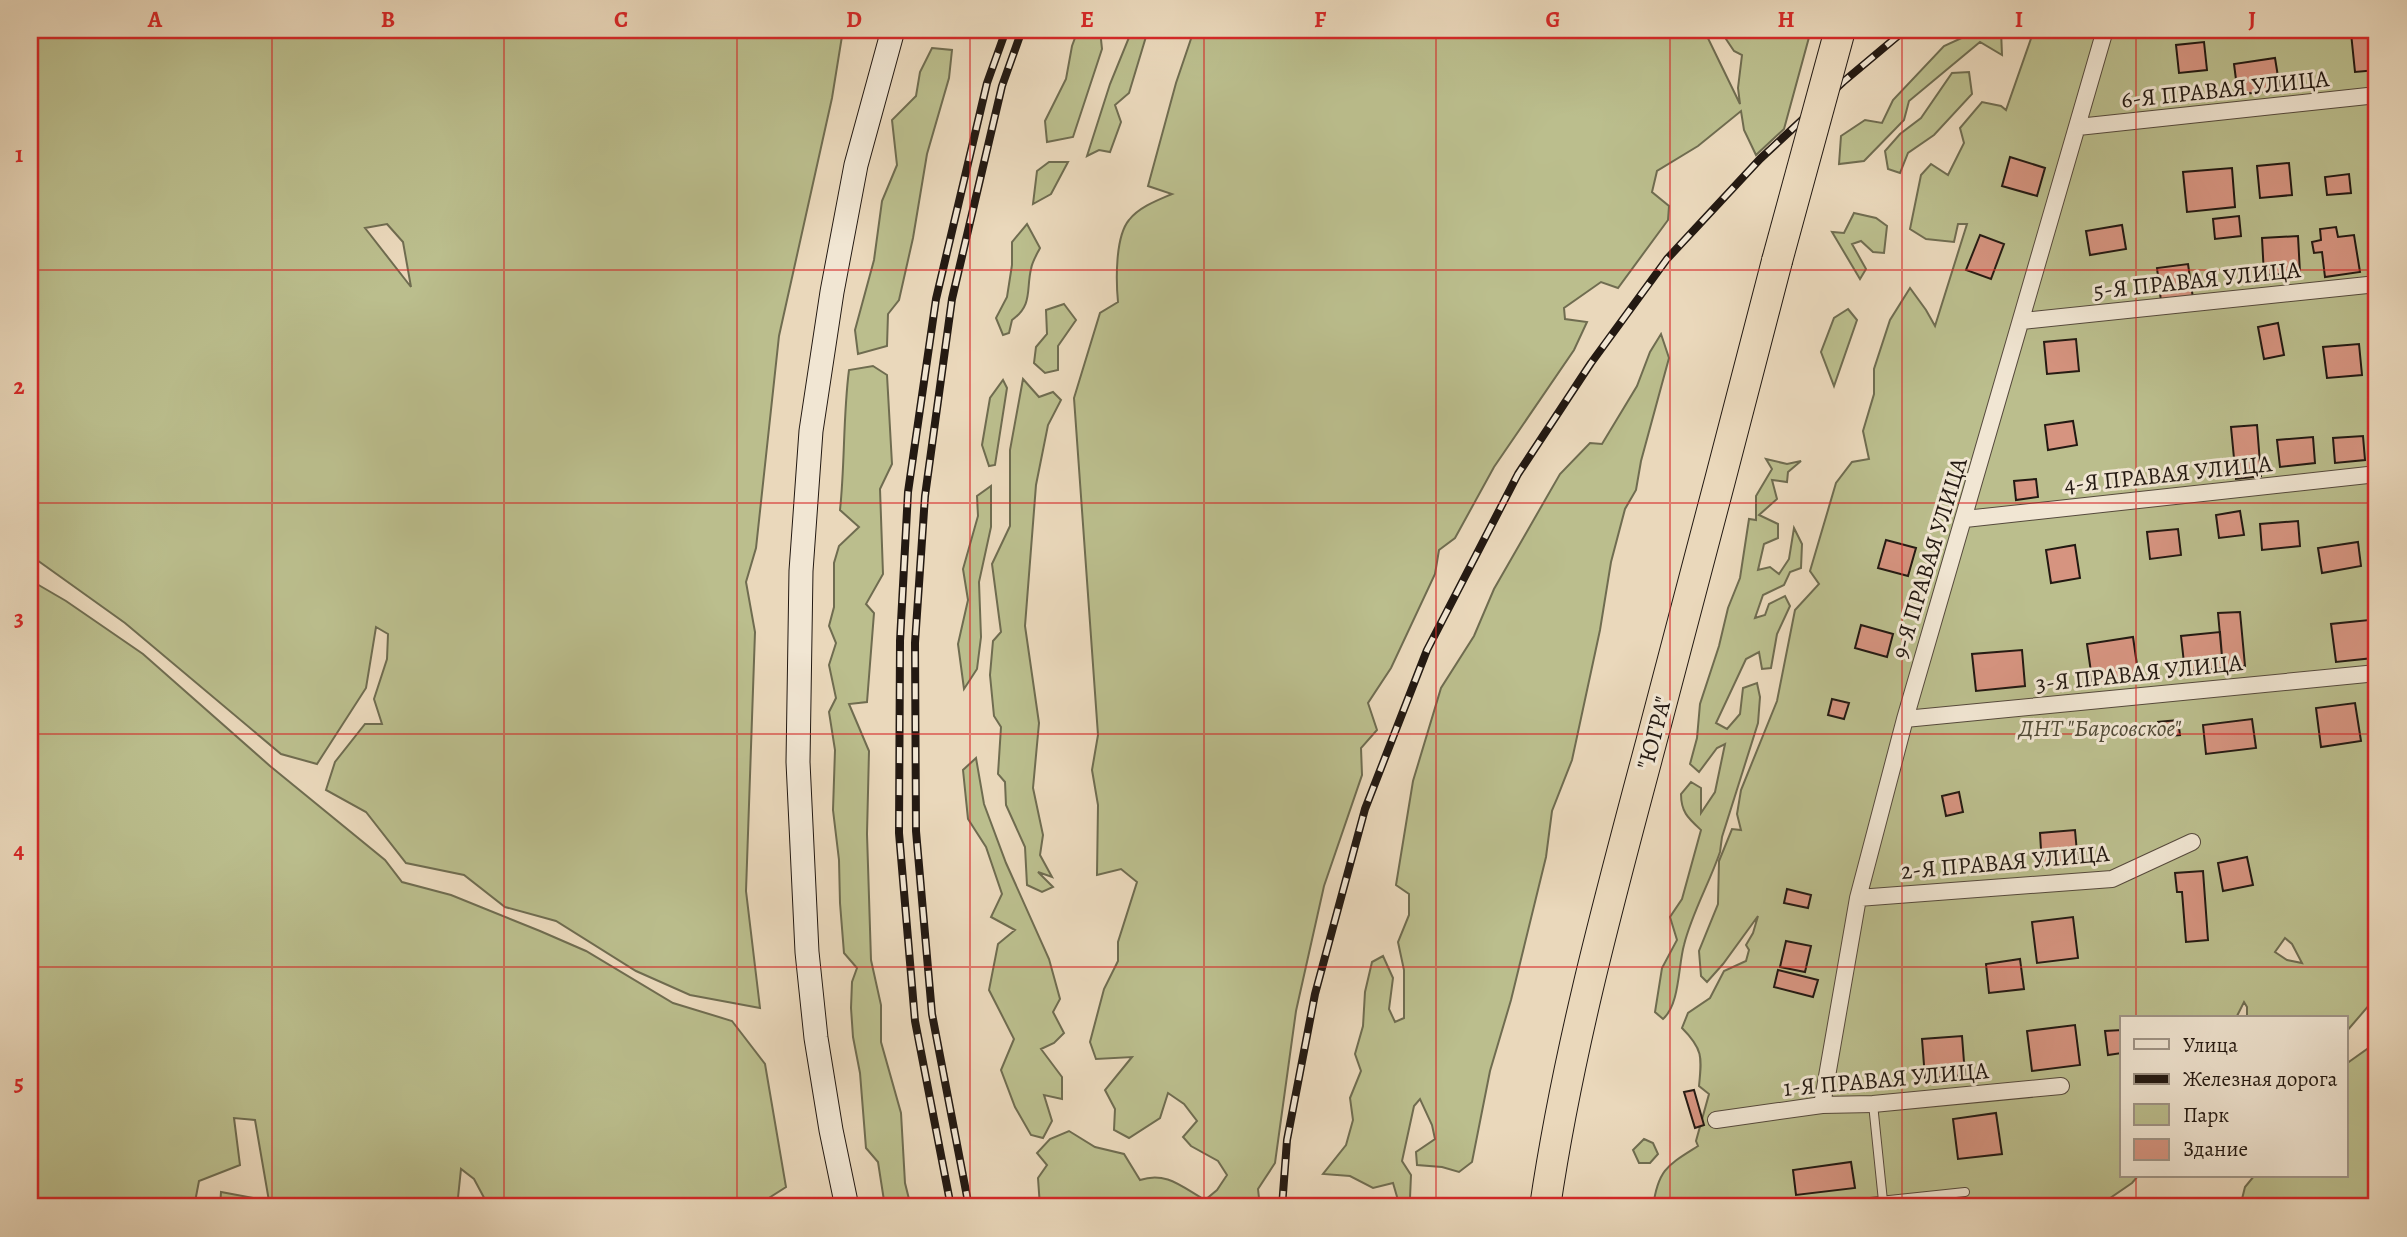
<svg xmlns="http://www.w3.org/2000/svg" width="2407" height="1237" font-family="Alegreya,serif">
  <rect width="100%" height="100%" fill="#ead8bb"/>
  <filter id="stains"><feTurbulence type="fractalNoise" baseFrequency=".00286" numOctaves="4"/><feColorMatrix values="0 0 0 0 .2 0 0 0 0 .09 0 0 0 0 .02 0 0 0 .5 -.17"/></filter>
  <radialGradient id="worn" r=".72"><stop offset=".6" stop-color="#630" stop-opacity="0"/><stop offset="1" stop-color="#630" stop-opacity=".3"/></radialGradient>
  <path fill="#bbbe8d" stroke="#6f6c50" stroke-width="2" fill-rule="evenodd" d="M30,30H843L832,98L779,336L756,548L746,582L755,632L746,891L760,1008L690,995L636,971L556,921L505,907L464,875L406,863L366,812L326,790L335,762L365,724H382L374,699L387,659L388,634L376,627L366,688L317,764L281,754L125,623L30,555ZM387,224L403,242L411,287L365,228Z
    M1078,30H1100L1102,49L1073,137L1047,142L1045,121L1066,79L1072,46Z
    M1132,30H1148L1129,93L1115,105L1121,122L1110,152L1099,150L1087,156L1110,84Z
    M1194,30H1704L1740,104L1738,88L1742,55L1734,51L1720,30H1811L1784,129L1756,155L1744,130L1741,111L1698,146L1657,171L1652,192L1669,206L1668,220L1618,288L1601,282L1564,308L1565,319L1587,322L1574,350L1494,467L1455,538L1439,550L1435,574L1391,668L1368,703L1377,730L1361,748L1362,775L1324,886L1296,1011L1275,1163L1258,1189L1260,1207H1040L1038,1178L1047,1165L1037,1153L1050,1139L1069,1131L1095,1147L1124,1154L1140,1180C1166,1171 1182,1187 1205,1200L1217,1190L1227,1175L1218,1161L1191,1146L1183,1137L1197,1121L1184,1104L1168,1093L1160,1118L1129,1138L1114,1130L1115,1109L1105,1090L1132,1057L1096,1059L1090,1042L1104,989L1118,961V942L1137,882L1121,869L1097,875L1098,805L1092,770L1098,735L1074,398L1100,313L1118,302C1116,281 1115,237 1129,220C1139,207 1158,200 1172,194L1148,186L1176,83Z
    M1979,30H2001L2002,55L1980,42L1909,101L1904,120L1864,161L1839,164L1841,136L1865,120L1882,123L1893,100L1944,46Z
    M2034,30H2377V996L2346,1032V1018H2247V1007L2244,1002L2236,1018H2122V1176H2138L2132,1183L2097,1207H1653C1658,1169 1668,1165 1698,1146L1696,1141L1709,1094L1699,1086C1702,1057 1703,1049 1682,1028L1688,1013L1710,998L1724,971L1746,961L1749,950L1746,945L1753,933L1758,916L1723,964L1707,982L1701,976L1699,951L1718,904L1719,861L1732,829L1741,830L1737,814L1741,790L1777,701L1795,610L1819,584L1810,571L1836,483L1852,462L1869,459L1863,431L1874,394V369L1890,320L1910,288L1926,310L1935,326L1967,224H1958L1954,242L1926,239L1910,229L1921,175L1931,164L1948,175L1964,143L1960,128L1982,102L2001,106L2006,110ZM2285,938L2292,944L2302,963L2287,960L2275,952Z
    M932,48L952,50L949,78L927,154L913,238L899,300L888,314L887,346L858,354L855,330L874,260L882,201L897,165L892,120L916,96L920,72Z
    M1969,72L1972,94L1934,135L1908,153L1900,173L1888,169L1885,151L1900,134L1921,118L1952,73Z
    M1049,162H1068L1051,194L1033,204L1037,171Z
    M1854,213L1876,218L1887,226L1884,253L1873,252L1861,241L1852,244L1866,269L1860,279L1832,232L1844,233Z
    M1027,224L1040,248C1037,254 1032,262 1031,269C1026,290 1033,305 1012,320L1009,333L1003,335L996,318L1007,297L1012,265V242Z
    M1064,304L1076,320L1058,346V370L1045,373L1034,363L1036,347L1047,334L1046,310Z
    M1848,309L1857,320L1834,386L1821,352L1834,318Z
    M1661,334L1669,358L1641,461L1636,490L1625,509L1611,562L1600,630L1572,760L1552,811L1546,857L1511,1000L1490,1071L1472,1162L1459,1172L1442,1167L1417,1165L1416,1152L1435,1139L1432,1125L1420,1099L1414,1106L1402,1161L1411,1175L1410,1198L1415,1207H1400L1393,1183L1373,1188L1350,1176L1323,1174L1346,1145L1353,1120L1350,1098L1361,1071L1355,1054L1363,1026L1365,992L1372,962L1383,956L1393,978L1389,1009L1395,1022L1404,1018V970L1398,942L1409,915V894L1396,885L1413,781L1441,688L1474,636L1494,589L1560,474L1590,443L1602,444L1637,386L1650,352Z
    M873,366L887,375L892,464L880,489L883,574L866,604L874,613L867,702L849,704L869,751L867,834L871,960L881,1005V1042L901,1113L905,1183L911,1207H885L878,1162L866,1148L860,1073L853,1037L851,1008L852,982L857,968L844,953L840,903L839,860L833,810L835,750L829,712L836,698L829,665L836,643L829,626L834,607V563L839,546L859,527L840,510C845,463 843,416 849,370Z
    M1023,379L1039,397L1053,392L1061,400L1048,425L1036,485L1025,626L1039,723L1033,788L1043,835L1040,855L1052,877L1038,872L1053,887L1042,892L1027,885L1025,847L1006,805L1005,782L998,774L1001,727L994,716L990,675L993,641L1001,632L992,564L1010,526V450Z
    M1003,380L1007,388L995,465L989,466L982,445L990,398Z
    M1766,459L1787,464L1801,461L1788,472L1787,482L1772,480L1777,499L1759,515L1778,524V538L1764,544L1758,570L1770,567L1779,574L1789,559L1794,528L1802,544L1801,568L1790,572L1784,585L1763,595L1755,618L1765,615L1769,604L1785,596L1790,606L1777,634L1771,668L1762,669L1759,652L1746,659L1716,723L1727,729L1740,714L1743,688L1757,683L1760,697L1758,723L1722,837L1720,852C1709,884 1692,913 1684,945C1678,966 1680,1004 1663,1019L1655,1012L1662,968L1677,940L1670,917L1682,899L1701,830C1688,818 1681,812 1681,794L1691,782L1701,788V813L1715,792L1725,744L1717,748L1699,772L1690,764L1697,738L1700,704L1719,646L1728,608L1740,578L1749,519L1756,520V496L1772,469Z
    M991,486V527L979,582L981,637L977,669L964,689L958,644L968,600L963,569L978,516L977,496Z
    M30,580L66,601L143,654L270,766L385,860L402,882L451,895L540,931L586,951L673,1003L732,1021L765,1064L786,1187L761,1203L764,1207H489L474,1179L461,1169L457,1207H220L221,1192L269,1201L255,1120L234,1118L240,1165L199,1181L194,1207H30Z
    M976,758L984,804L1006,863L1049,959L1060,999L1053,1012L1064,1033L1054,1043L1041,1049L1062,1077V1099L1044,1095L1052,1121L1043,1138L1031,1135L1015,1107L1001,1070L1014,1039L989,990L998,944L1015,930L991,917L1002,894L986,847L968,819L963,770Z
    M2377,1042V1207H2240L2245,1187L2254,1176H2346V1064Z
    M1644,1139L1653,1143L1658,1154L1650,1163H1639L1633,1150Z"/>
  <path fill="#d69480" stroke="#231912" stroke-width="2" d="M2377,31V70L2355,72L2351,33Z
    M2204,42L2207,70L2179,73L2176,45Z
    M2275,58L2280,89L2238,95L2234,64Z
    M2010,157L2045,168L2037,196L2002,186Z
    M2289,163L2292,195L2260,198L2257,166Z
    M2232,168L2235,207L2187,212L2183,172Z
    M2349,174L2351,193L2327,195L2325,177Z
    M2239,216L2241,236L2215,239L2213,219Z
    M2122,225L2126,249L2090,255L2086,231Z
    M2336,227L2338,237L2354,235L2360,272L2325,277L2322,252L2314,253L2312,242L2321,240L2320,229Z
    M1980,235L2004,244L1991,279L1966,270Z
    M2298,236L2300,273L2264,275L2262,238Z
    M2188,264L2193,298L2161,301L2157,268Z
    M2278,323L2284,355L2264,359L2258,327Z
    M2076,339L2079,371L2047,374L2044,342Z
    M2359,344L2362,375L2327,378L2323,347Z
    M2073,421L2077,445L2048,450L2045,425Z
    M2257,425L2261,476L2236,479L2231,427Z
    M2363,436L2365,460L2335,463L2333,438Z
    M2313,437L2315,463L2280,467L2277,440Z
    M2036,479L2038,497L2016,500L2014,481Z
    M2240,511L2244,535L2219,538L2216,515Z
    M2298,521L2300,546L2262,550L2260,524Z
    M2178,529L2181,555L2150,559L2147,532Z
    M1886,540L1916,548L1908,576L1878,568Z
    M2358,542L2361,566L2322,573L2318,548Z
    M2075,545L2080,578L2051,583L2046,550Z
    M2240,612L2245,666L2223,668L2218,613Z
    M2369,620L2373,658L2336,662L2331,624Z
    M1861,625L1893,634L1887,657L1855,648Z
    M2220,632L2223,668L2185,672L2181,636Z
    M2133,637L2139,679L2093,686L2087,644Z
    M2022,650L2025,686L1976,691L1972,654Z
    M1832,699L1849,703L1844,719L1828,715Z
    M2355,703L2361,741L2321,747L2316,708Z
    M2252,719L2256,748L2206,754L2203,725Z
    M2178,720L2180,735L2159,737L2158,722Z
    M1959,792L1963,812L1946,816L1942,796Z
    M2075,830L2078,864L2042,866L2040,833Z
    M2247,857L2253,885L2223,891L2218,863Z
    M2203,871L2208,940L2186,942L2182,892H2177L2175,873Z
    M1787,889L1811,895L1808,908L1784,903Z
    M2073,917L2078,958L2037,963L2032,922Z
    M1786,941L1811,946L1805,972L1780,967Z
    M2020,959L2024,989L1989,993L1986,964Z
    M1778,970L1818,980L1813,997L1774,987Z
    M2075,1025L2080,1065L2032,1071L2027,1031Z
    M2122,1030V1053L2108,1055L2105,1031Z
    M1962,1036L1965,1075L1925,1078L1922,1039Z
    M1694,1090L1704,1125L1695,1128L1684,1092Z
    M1996,1113L2002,1154L1958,1159L1953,1119Z
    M1851,1162L1855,1188L1796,1195L1793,1170Z"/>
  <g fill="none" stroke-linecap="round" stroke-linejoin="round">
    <g stroke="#55493c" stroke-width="10">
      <path id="lane" d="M1873,1104L1883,1201
        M1823,1207L1965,1192"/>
    </g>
    <g stroke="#55493c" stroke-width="18">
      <path id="street" d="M2078,127L2377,95
        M2022,321L2377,284
        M1965,519L2377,474
        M1905,719L2377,673
        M1858,898L2112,879L2192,842
        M1822,1105L1858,898L1905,719L2105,30
        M1716,1120L1822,1105L1873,1104L2061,1086"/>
    </g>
    <g stroke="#231912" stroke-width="25">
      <path id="secondary" d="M847,1207L831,1130L816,1038L807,952L798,762L801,571L811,431L832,292L856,165L893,30"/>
    </g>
    <g stroke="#231912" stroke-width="32">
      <path id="highway" d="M1545,1207C1568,1050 1610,897 1651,743C1694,582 1735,422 1777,261"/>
    </g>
    <use href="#lane" stroke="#f1e6d3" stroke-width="8"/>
    <use href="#street" stroke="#f1e6d3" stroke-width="16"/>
    <use href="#secondary" stroke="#f1e6d3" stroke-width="23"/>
    <use href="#highway" stroke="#ead8bb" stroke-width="30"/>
    <g stroke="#231912" stroke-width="8">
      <path id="rail" d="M951,1207L915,1021L899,833L900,641L908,492L936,299L987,83L1006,30
        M969,1207L932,1014L916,831L915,643L925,496L952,299L1002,86L1022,30
        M1282,1207L1287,1140L1315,994L1365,809L1427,650L1518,474L1591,363L1667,259L1760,159L1843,82L1905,30"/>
    </g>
    <use href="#rail" stroke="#f1e6d3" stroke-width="5" stroke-dasharray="16" stroke-linecap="butt"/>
    <g stroke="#231912" stroke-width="32" stroke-linecap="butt">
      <path id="highway-bridge" d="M1777,261L1840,30"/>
    </g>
    <use href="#highway-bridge" stroke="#ead8bb" stroke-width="30"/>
  </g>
  <path fill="none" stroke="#d62828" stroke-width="2" stroke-opacity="0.55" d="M272,30V1207M504,30V1207M737,30V1207M970,30V1207M1204,30V1207M1436,30V1207M1670,30V1207M1902,30V1207M2136,30V1018M30,270H2377M30,503H2377M30,734H2377M30,967H2377M2136,1176V1207"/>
  <g text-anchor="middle" stroke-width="6" stroke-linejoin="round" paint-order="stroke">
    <g font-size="24" fill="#231912" stroke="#f1e6d3">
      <text transform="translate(2225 89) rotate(-6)" y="8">6-Я ПРАВАЯ УЛИЦА</text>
      <text transform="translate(2197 280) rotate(-6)" y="8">5-Я ПРАВАЯ УЛИЦА</text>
      <text transform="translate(2168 474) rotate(-6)" y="8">4-Я ПРАВАЯ УЛИЦА</text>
      <text transform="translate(1929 558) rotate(-73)" y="8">9-Я ПРАВАЯ УЛИЦА</text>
      <text transform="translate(2139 673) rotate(-6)" y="8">3-Я ПРАВАЯ УЛИЦА</text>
      <text transform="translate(1654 733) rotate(-75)" y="8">"ЮГРА"</text>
      <text transform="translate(2005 862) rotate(-5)" y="8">2-Я ПРАВАЯ УЛИЦА</text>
      <text transform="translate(1886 1079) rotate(-5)" y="8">1-Я ПРАВАЯ УЛИЦА</text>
    </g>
    <g font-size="24" font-style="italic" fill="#514b37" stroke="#f1e6d3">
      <text x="2100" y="736">ДНТ "Барсовское"</text>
    </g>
  </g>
  <rect width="2407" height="1237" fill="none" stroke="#ead8bb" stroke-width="77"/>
  <rect x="2120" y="1016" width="228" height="161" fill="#f1e6d3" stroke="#9f9486" stroke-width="2"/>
  <rect x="2134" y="1039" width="35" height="10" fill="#f1e6d3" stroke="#9f9486" stroke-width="2"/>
  <text x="2183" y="1052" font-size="21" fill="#231912">Улица</text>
  <rect x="2134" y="1074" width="35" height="10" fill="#231912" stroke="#9f9486" stroke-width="2"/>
  <text x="2183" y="1086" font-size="21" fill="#231912">Железная дорога</text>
  <rect x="2134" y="1104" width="35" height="21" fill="#bbbe8d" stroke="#9f9486" stroke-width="2"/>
  <text x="2183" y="1122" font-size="21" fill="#231912">Парк</text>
  <rect x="2134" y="1139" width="35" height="21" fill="#d69480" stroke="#9f9486" stroke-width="2"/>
  <text x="2183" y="1156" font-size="21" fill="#231912">Здание</text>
  <rect x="38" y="38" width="2330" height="1160" fill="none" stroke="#d62828" stroke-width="2.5"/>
  <g font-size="23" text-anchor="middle" font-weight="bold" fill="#d62828">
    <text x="155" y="27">A</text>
    <text x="388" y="27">B</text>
    <text x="621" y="27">C</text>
    <text x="854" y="27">D</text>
    <text x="1087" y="27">E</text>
    <text x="1320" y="27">F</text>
    <text x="1553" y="27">G</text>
    <text x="1786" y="27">H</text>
    <text x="2019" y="27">I</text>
    <text x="2252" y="27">J</text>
    <text x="19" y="162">1</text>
    <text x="19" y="394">2</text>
    <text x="19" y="626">3</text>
    <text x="19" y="858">4</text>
    <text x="19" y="1090">5</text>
  </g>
  <rect width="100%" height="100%" filter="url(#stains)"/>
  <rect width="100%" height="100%" fill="url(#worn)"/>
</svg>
